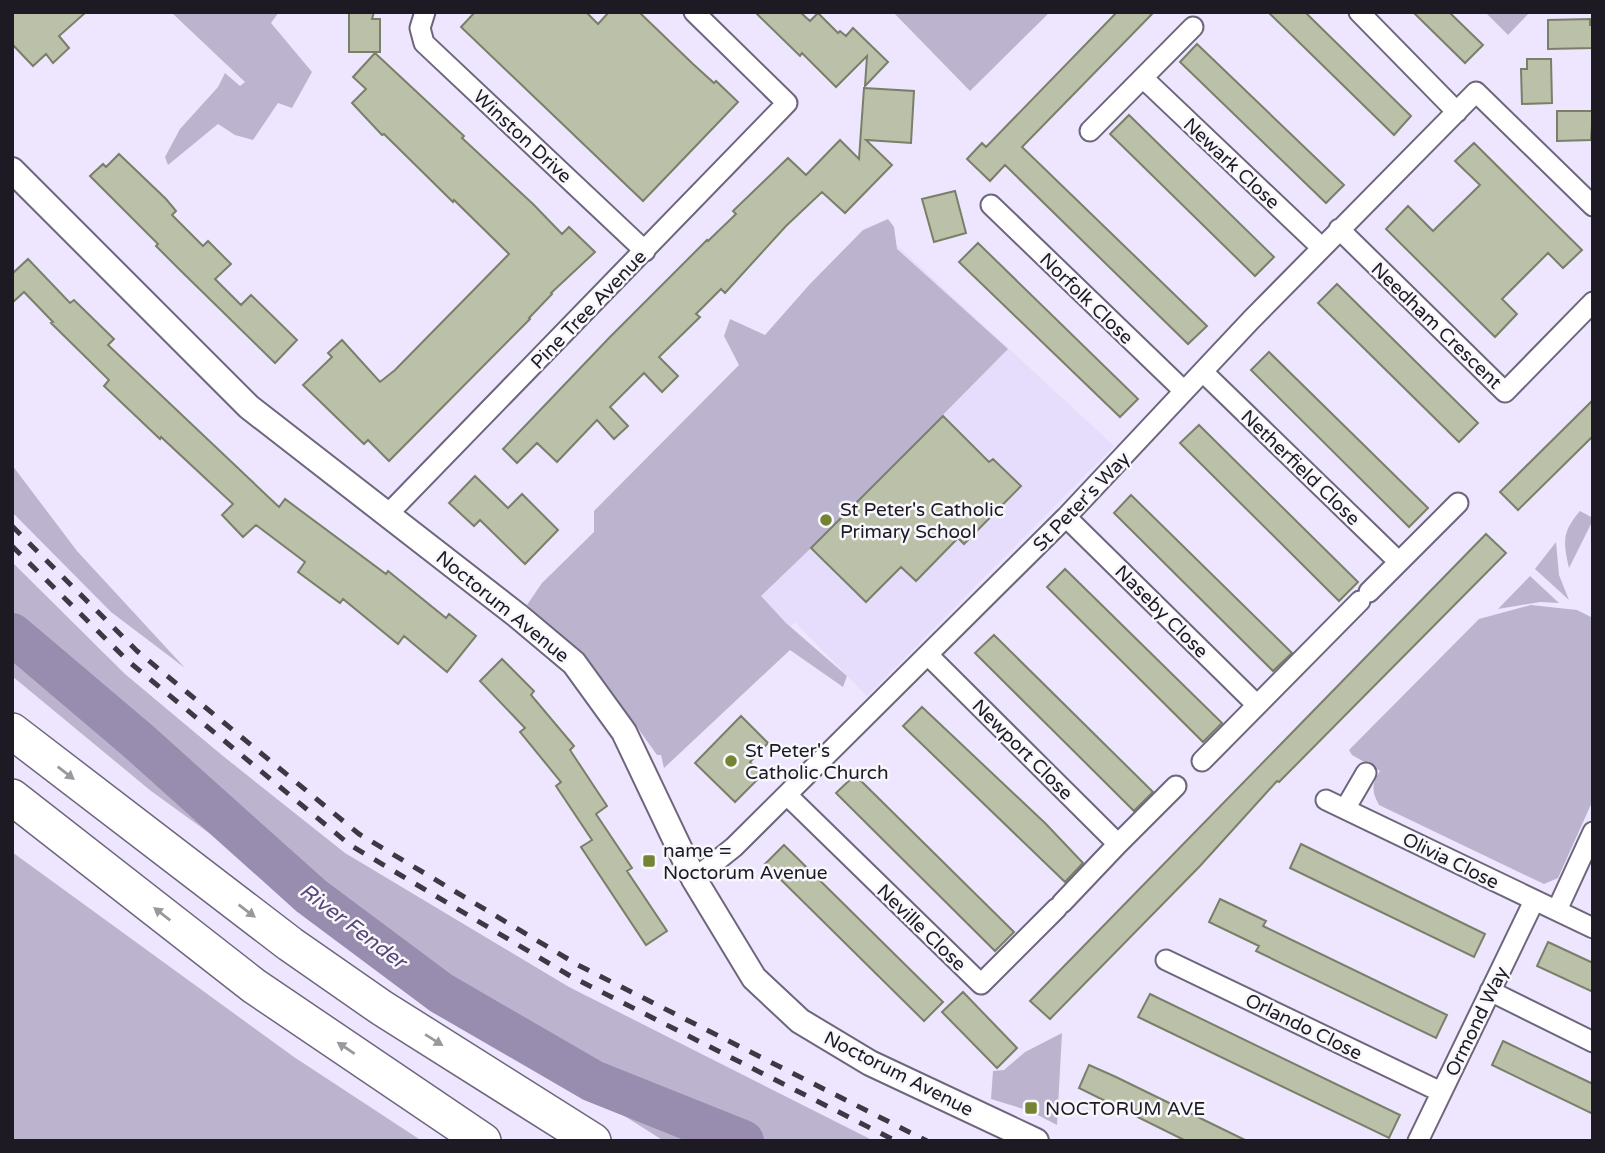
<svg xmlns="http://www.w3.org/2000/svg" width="1605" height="1153" font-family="'Varela Round',sans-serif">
  <rect width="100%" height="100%" fill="#ede6fe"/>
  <path fill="#e6dcfc" d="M888,237L1114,446L867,696L795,622L667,749Z"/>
  <path fill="#bcb4ce" d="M171,12H279L271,23L312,72L292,108L278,103L253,140L235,135L218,124L168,165L165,157L180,129L218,87L225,73L240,86L245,82Z
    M893,12H1050L970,91Z
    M1485,12H1530L1508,35Z
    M888,219L894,227L897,249L1008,349L811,548L761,596L786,623L847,676L843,687L790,650L664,768L661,755H657L594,667L527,605L542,583L594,532V511L739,365L724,336L730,319L765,335L809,285L863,230Z
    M12,465L77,551L185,668L111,612L12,512Z
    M1580,511L1593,518V520L1569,568C1563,541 1562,532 1580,511Z
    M1556,542L1559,575L1569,600L1535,569Z
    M12,562L125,674L223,756L345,853L569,987L874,1141H664L433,995L151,791L12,676Z
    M1530,576L1559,603L1540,602L1498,609Z
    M1531,605L1577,610L1593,618V800L1558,878L1544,884L1379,805C1371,791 1372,784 1380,771L1352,755L1349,750L1479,619Z
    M12,852L294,1057L422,1141H12Z
    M1062,1033L1057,1125L1030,1111L991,1099L993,1071L1004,1070L1025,1052Z"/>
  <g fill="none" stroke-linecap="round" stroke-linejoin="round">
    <path stroke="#988daf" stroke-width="42" d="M12,634L137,740L311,896L441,993L593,1081L743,1141"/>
  </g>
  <path fill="#bac1a8" stroke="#797f69" stroke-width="2" d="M12,12H86L59,36L69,48L53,63L46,54L33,66L12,44Z
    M349,12H374L372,19H380V52H349Z
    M475,12H586L598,24L609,12H639L693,64L714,83L716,81L738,102L643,201L461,27Z
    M755,12H800L810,21L818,13L838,33L840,31L846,36L853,28L888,62L865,86L867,56L836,87L802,53L800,56Z
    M1117,12H1154L1022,147L1207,326L1188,344L1005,165L990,181L967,159L982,143L986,147Z
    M1268,12H1305L1411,116L1394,135Z
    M1413,12H1449L1483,45L1465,63Z
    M1590,19V25H1593V48L1548,49V20Z
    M1197,44L1344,185L1326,203L1180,62Z
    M375,53L464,136L462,138L533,204L562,234L569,227L595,252L551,293L552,294L529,318L530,319L389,461L368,440L364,444L303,385L332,357L328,353L342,340L380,382L395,370L509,254L454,200L453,202L384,134L382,135L352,103L366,89L353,77Z
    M1527,59H1551L1552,103L1522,104L1521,69H1527Z
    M864,88L914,91L911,143L866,140L892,165L845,213L822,192L786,226L725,293L721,289L696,314L700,317L659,357L678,376L662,392L644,373L610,407L628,426L614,439L597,420L557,462L537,443L517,463L503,449L609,338L707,240L708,241L736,214L733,211L788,158L806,175L840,140L859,159Z
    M1557,111H1593L1591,140L1557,141Z
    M1129,115L1274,257L1255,276L1110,134Z
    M1474,143L1582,250L1563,268L1548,253L1502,299L1517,314L1495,337L1386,229L1408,206L1433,231L1480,185L1455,161Z
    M119,154L166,199L176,211L172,215L203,246L208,241L231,264L215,279L241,305L251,295L297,340L275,363L179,269L156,246L158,244L90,176L103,164L106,167Z
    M955,191L966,233L934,242L922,199Z
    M978,243L1138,399L1120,417L959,262Z
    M28,259L70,303L74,300L114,339L108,345L279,507L285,499L386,574L388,571L446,618L449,614L476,636L447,672L404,636L398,644L343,599L340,603L298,572L305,562L256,525L243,537L222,515L233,504L161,437L160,439L104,386L109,380L51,323L53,322L24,292L12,303V274Z
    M1337,284L1478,423L1459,442L1318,303Z
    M1269,352L1428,508L1409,527L1251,370Z
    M1593,400V436L1518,510L1500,492Z
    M943,416L989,462L993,459L1021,486L964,544L958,538L916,581L901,567L866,602L811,548Z
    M1199,425L1358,582L1339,601L1180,443Z
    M475,476L508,508L522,494L558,530L525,564L480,520L474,526L449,503Z
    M1131,495L1292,653L1273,671L1114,513Z
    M1486,534L1506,553L1279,782L1277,781L1200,866L1050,1019L1030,1001Z
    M1065,569L1222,723L1203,742L1047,587Z
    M994,635L1153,792L1134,811L975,653Z
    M502,659L534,691L531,695L574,746L570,750L607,806L596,814L632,868L627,871L667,931L646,945L581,847L592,840L556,786L561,782L520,732L525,728L480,681Z
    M922,707L1046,824L1083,863L1065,882L903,726Z
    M741,716L768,743L750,762L762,775L735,802L695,763Z
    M855,775L1014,932L995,951L836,793Z
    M1301,844L1485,934L1474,957L1290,868Z
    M784,845L943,1002L924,1021L765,864Z
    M1220,899L1266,921L1263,926L1447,1015L1436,1038L1256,951L1259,946L1209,922Z
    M1548,942L1593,963V992L1537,966Z
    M963,992L1017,1048L997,1068L942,1012Z
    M1150,994L1400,1115L1389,1138L1138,1017Z
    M1503,1041L1593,1084V1114L1492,1065Z
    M1089,1065L1116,1077L1247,1141H1186L1079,1088Z"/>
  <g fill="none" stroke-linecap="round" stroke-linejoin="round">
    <g stroke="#6d667c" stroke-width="23">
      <path id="minor" d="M425,12L420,28L424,43L645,251
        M1359,12L1457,112
        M1143,78L1322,248
        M1090,131L1193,27
        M991,205L1184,391
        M1339,229L1505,392L1593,302
        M1203,372L1399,562
        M388,514L787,103L694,12
        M1066,517L1257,705
        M1369,592L1458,503
        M928,655L1118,844L1176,786
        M1202,761L1360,601
        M787,795L981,984L1057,908
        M1326,800L1593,928
        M1345,809L1366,773
        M694,879L734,847L1066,517L1251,320L1476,92L1593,206
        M1062,903L1118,844
        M1557,910L1593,832
        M1166,960L1441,1092
        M1490,991L1593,1042
        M1418,1141L1534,901"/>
    </g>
    <g stroke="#6d667c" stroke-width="28">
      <path id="tertiary" d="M12,170L249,407L518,616L574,663L624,732L694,879L754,978L800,1021L870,1063L1036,1141"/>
    </g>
    <g stroke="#6d667c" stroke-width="38">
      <path id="motorway" d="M12,731L290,944L382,1008L593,1141
        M12,797L254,986L483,1141"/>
    </g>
    <use href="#minor" stroke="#fff" stroke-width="19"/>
    <use href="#tertiary" stroke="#fff" stroke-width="24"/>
    <use href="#motorway" stroke="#fff" stroke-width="35"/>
    <path stroke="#3d3944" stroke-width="5" stroke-dasharray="12 12" stroke-linecap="butt" d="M12,526L137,651L359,834L578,965L927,1141
      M12,546L128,661L350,845L572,977L896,1141"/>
  </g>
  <defs><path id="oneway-solid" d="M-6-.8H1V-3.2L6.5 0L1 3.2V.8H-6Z" transform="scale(1.75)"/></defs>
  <g fill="#99989c">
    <use href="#oneway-solid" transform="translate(66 773) rotate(38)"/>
    <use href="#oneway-solid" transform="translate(247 911) rotate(37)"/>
    <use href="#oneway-solid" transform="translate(162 914) rotate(-142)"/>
    <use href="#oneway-solid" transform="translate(434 1040) rotate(32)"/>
    <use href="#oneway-solid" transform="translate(346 1048) rotate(-146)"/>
  </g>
  <g fill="#748433" stroke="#f8f7fc" stroke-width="2.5">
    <circle cx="826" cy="520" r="7"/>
    <circle cx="731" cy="761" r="7"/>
    <rect x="642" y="854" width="14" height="14" rx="3.5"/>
    <rect x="1024" y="1101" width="14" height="14" rx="3.5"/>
  </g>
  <g text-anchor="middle" stroke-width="5" stroke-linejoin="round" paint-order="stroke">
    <g font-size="19" fill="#1d1a23" stroke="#f8f7fc">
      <text transform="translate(523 136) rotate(43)" y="7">Winston Drive</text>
      <text transform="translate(1232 163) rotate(43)" y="7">Newark Close</text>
      <text transform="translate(1087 298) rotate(44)" y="7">Norfolk Close</text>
      <text transform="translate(588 309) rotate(-46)" y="7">Pine Tree Avenue</text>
      <text transform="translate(1437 325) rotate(44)" y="7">Needham Crescent</text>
      <text transform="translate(1301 467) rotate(44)" y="7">Netherfield Close</text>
      <text transform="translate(1081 501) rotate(-46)" y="7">St Peter's Way</text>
      <text transform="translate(503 606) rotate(39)" y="7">Noctorum Avenue</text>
      <text transform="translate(1162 611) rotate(45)" y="7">Naseby Close</text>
      <text transform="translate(1023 749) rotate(45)" y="7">Newport Close</text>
      <text transform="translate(1451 860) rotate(26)" y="7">Olivia Close</text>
      <text transform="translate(922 927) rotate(44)" y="7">Neville Close</text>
      <text transform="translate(1476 1021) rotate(-64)" y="7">Ormond Way</text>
      <text transform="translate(1304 1026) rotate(26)" y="7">Orlando Close</text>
      <text transform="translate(899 1073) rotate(27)" y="7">Noctorum Avenue</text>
    </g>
    <g font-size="19" fill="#1d1a23" stroke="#f8f7fc" text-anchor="start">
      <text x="840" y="516">St Peter's Catholic<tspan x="840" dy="22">Primary School</tspan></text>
      <text x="745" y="757">St Peter's<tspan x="745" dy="22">Catholic Church</tspan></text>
      <text x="663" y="857">name =<tspan x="663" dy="22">Noctorum Avenue</tspan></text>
      <text x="1045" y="1115">NOCTORUM AVE</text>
    </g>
    <g font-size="21" font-style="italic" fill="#584677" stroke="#f8f7fc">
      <text transform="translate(353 926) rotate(37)" y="7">River Fender</text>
    </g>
  </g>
  <rect width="1605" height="1153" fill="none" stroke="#1d1a23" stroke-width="28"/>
</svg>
